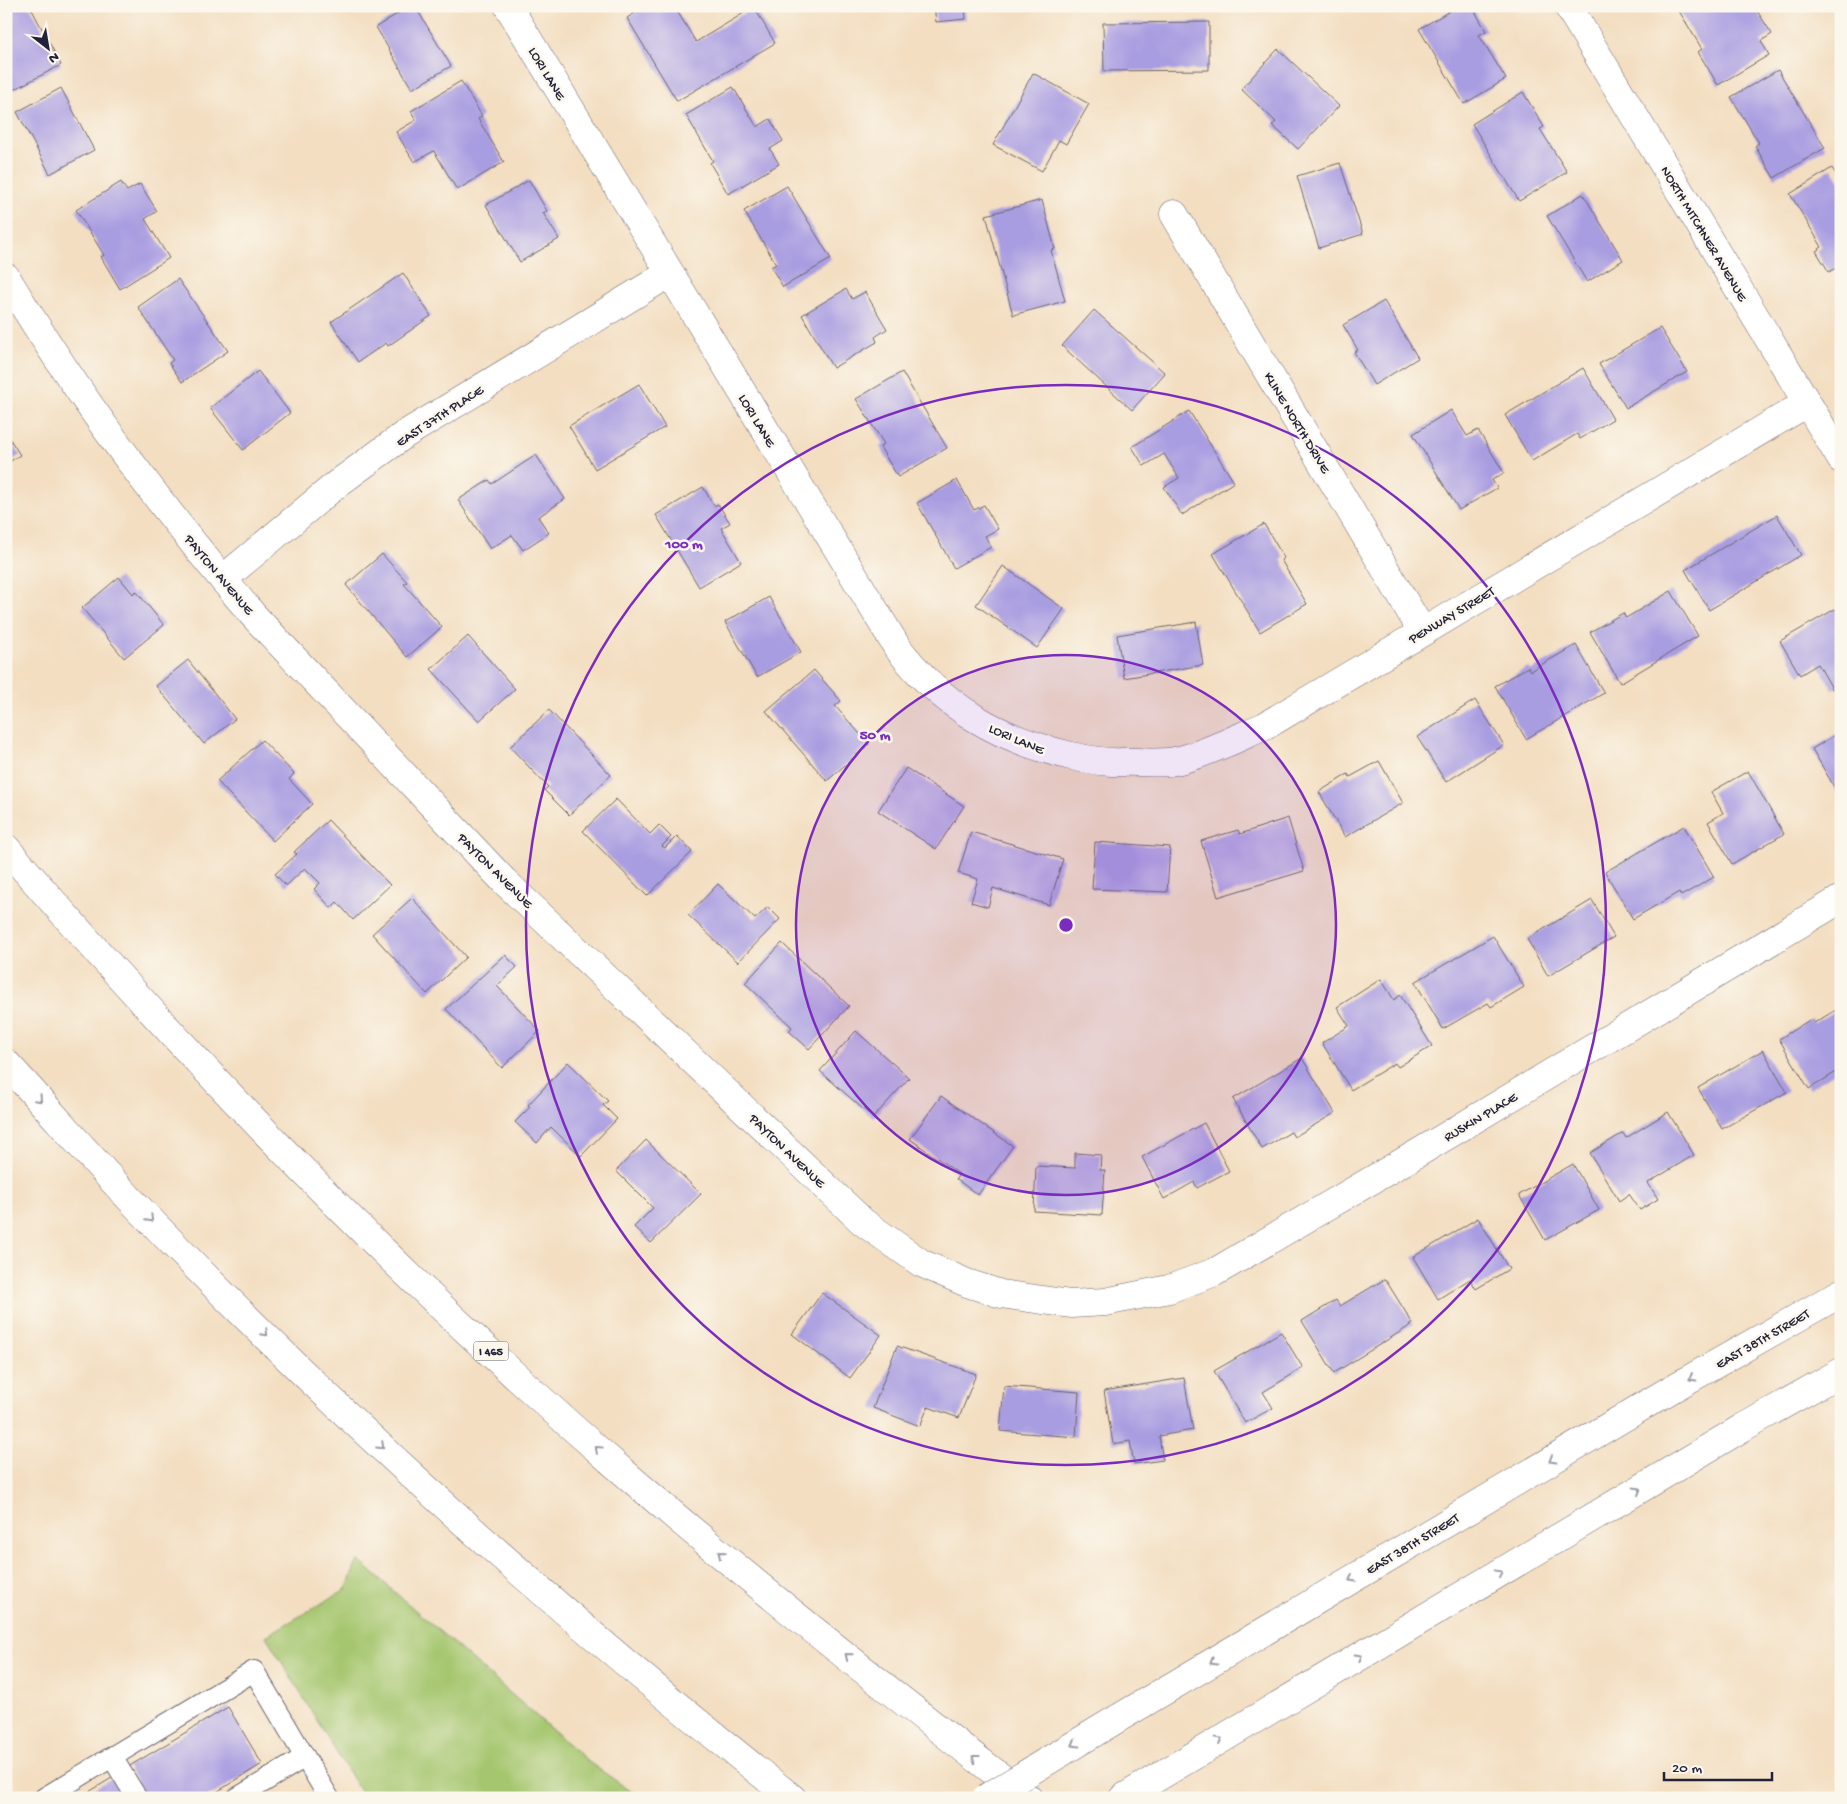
<svg xmlns="http://www.w3.org/2000/svg" width="1847" height="1804" font-family="'Gochi Hand',sans-serif">
  <rect width="100%" height="100%" fill="#fbf7ec"/>
  <filter id="ink" filterUnits="userSpaceOnUse"><feTurbulence type="fractalNoise" baseFrequency=".02" numOctaves="2"/><feDisplacementMap in="SourceGraphic" scale="10" xChannelSelector="R" yChannelSelector="G"/><feConvolveMatrix kernelMatrix="1 2 1 2 8 2 1 2 1" color-interpolation-filters="sRGB"/></filter>
  <filter id="wash" filterUnits="userSpaceOnUse"><feTurbulence type="fractalNoise" baseFrequency=".0096" numOctaves="4" result="noise"/><feDisplacementMap in="SourceGraphic" scale="20" xChannelSelector="R" yChannelSelector="G"/><feGaussianBlur stdDeviation="1.12" result="paint"/><feColorMatrix in="noise" values="0 0 0 0 0 0 0 0 0 0 0 0 0 0 0 0 0 1.4 0 .05"/><feComposite in="paint" operator="in"/></filter>
  <g filter="url(#wash)">
    <rect width="100%" height="100%" fill="#f3dec1"/>
    <path fill="#a5c66e" stroke="#647454" d="M358,1560L590,1763L641,1798H364L266,1636L346,1589Z"/>
    <g id="blocks">
      <path fill="#a99de1" d="M6,6H30L61,65L11,91L6,82Z
        M410,6H415L451,66L412,89L376,27Z
        M646,6H674L696,42L754,7L775,43L677,101L627,18Z
        M934,6H965L966,19L936,22Z
        M1458,6H1472L1486,31L1479,35L1506,79L1464,104L1419,29Z
        M1676,6H1741L1744,11L1754,6L1772,34L1761,41L1769,55L1718,85L1698,52L1702,49Z
        M1209,22V70L1104,71L1103,23Z
        M1278,49L1339,106L1298,149L1272,125L1276,122L1241,89Z
        M1778,70L1825,148L1774,178L1755,146L1759,143L1731,97Z
        M1033,73L1089,104L1066,144L1059,140L1042,171L993,145Z
        M461,81L482,116L478,119L504,162L457,190L434,151L414,162L396,132L416,120L411,111Z
        M733,87L757,127L770,119L783,141L770,149L779,164L728,194L710,163L713,161L686,115Z
        M61,88L94,150L50,174L17,112Z
        M1523,92L1544,127L1540,129L1567,172L1519,201L1472,124Z
        M1340,163L1363,234L1319,248L1297,176Z
        M1832,168L1841,182V265L1829,272L1816,251L1822,247L1790,194Z
        M529,180L547,211L543,213L559,239L520,262L486,205Z
        M121,182L127,191L140,184L157,211L145,219L169,258L120,289L101,257L104,255L76,210Z
        M787,186L831,259L783,287L771,267L776,264L744,211Z
        M1583,194L1623,260L1587,282L1547,216Z
        M1042,200L1055,249L1051,250L1065,301L1013,315L986,215Z
        M403,273L431,316L388,346L386,343L358,362L331,322Z
        M178,279L228,351L182,382L169,363L173,360L138,307Z
        M846,289L852,299L865,292L887,329L875,337L877,342L833,368L802,315Z
        M1384,301L1418,358L1374,385L1354,352L1358,350L1343,325Z
        M1094,310L1165,373L1132,410L1062,346Z
        M1660,328L1687,372L1626,408L1599,364Z
        M1583,368L1613,419L1580,439L1577,434L1532,461L1505,415Z
        M258,371L290,413L243,450L210,408Z
        M902,372L947,448L898,477L880,447L884,444L856,399Z
        M639,384L665,427L595,469L569,426Z
        M1451,410L1467,436L1478,430L1504,473L1492,480L1497,488L1459,510L1413,434Z
        M1189,411L1234,482L1182,515L1164,487L1179,478L1164,454L1144,466L1132,447Z
        M6,433L20,455L6,464Z
        M536,455L565,499L538,517L549,533L523,550L512,535L490,549L458,500L489,480L492,484Z
        M957,480L974,510L984,505L998,529L985,536L991,547L954,568L917,503Z
        M703,487L714,506L718,504L730,523L721,528L741,562L699,587L656,515Z
        M1777,515L1801,555L1709,610L1685,570Z
        M1264,524L1284,558L1281,560L1307,604L1260,632L1213,554Z
        M382,554L407,582L404,584L442,627L407,657L346,585Z
        M1003,566L1064,609L1037,648L976,605Z
        M119,577L133,594L136,591L164,625L124,658L82,608Z
        M1671,591L1698,636L1620,683L1590,632L1623,613L1626,618Z
        M769,597L801,652L757,677L725,622Z
        M1835,609L1841,618V685L1833,690L1818,664L1800,675L1780,641Z
        M1196,622L1203,665L1124,678L1117,635Z
        M468,636L515,689L479,721L431,669Z
        M1576,645L1604,693L1526,739L1495,686L1528,667L1530,671Z
        M188,660L235,719L204,744L156,686Z
        M814,670L841,701L835,706L869,744L827,781L766,711Z
        M1475,700L1504,745L1446,782L1417,737Z
        M549,710L611,775L569,815L544,790L548,787L510,747Z
        M1841,731V794L1839,795L1812,749Z
        M262,740L294,774L289,779L312,804L273,841L217,781Z
        M1379,761L1403,803L1345,837L1319,792L1348,774L1350,777Z
        M906,768L964,806L936,849L878,811Z
        M1748,771L1784,834L1732,864L1708,822L1723,813L1711,792Z
        M616,799L650,834L659,825L671,837L662,846L665,848L677,836L692,852L647,896L583,831Z
        M1288,818L1304,871L1218,897L1201,841L1238,830L1240,834Z
        M328,820L390,885L353,920L337,902L331,908L314,889L320,883L305,868L286,886L275,874L297,854L294,852Z
        M1684,826L1714,877L1681,896L1679,892L1633,919L1605,872Z
        M971,832L1063,859L1049,905L993,888L988,907L971,902L978,879L958,873Z
        M1095,842L1170,847L1167,892L1092,889Z
        M718,884L755,919L768,907L780,919L738,962L688,915Z
        M412,898L466,957L427,994L372,934Z
        M1592,900L1614,937L1548,976L1527,939Z
        M1493,936L1524,987L1491,1007L1488,1003L1443,1029L1415,982Z
        M782,943L849,1006L809,1049L789,1031L792,1027L745,983Z
        M505,955L517,967L497,986L540,1031L502,1068L446,1009Z
        M1381,979L1394,1000L1400,995L1432,1046L1398,1067L1395,1063L1351,1090L1322,1043L1349,1026L1337,1007Z
        M1841,1007V1069L1809,1089L1779,1039L1811,1019L1814,1023Z
        M856,1031L909,1078L873,1118L820,1071Z
        M1763,1050L1787,1092L1722,1129L1698,1088Z
        M1302,1058L1335,1113L1294,1137L1291,1132L1262,1149L1233,1099Z
        M568,1062L608,1101L603,1105L617,1119L581,1156L551,1127L537,1143L515,1122L530,1107L528,1105Z
        M941,1096L1013,1146L978,1195L956,1179L959,1174L910,1139Z
        M1668,1112L1694,1155L1648,1183L1658,1199L1640,1210L1629,1194L1619,1201L1590,1153L1623,1133L1626,1138Z
        M1204,1123L1229,1171L1197,1188L1194,1182L1164,1199L1142,1157Z
        M646,1140L701,1194L651,1243L634,1227L653,1208L616,1171Z
        M1075,1153L1101,1155L1100,1170H1105L1102,1215L1034,1211L1036,1166L1075,1168Z
        M1573,1164L1599,1210L1545,1240L1519,1195Z
        M1478,1218L1509,1269L1476,1289L1470,1279L1438,1299L1413,1257Z
        M1385,1279L1413,1324L1334,1373L1302,1321L1336,1300L1340,1306Z
        M822,1293L881,1335L850,1378L792,1334Z
        M1281,1332L1303,1368L1263,1392L1273,1408L1245,1423L1214,1371Z
        M897,1346L976,1374L959,1418L928,1407L920,1426L873,1408Z
        M1184,1378L1193,1430L1159,1436L1163,1460L1134,1464L1130,1441L1113,1444L1104,1391Z
        M1004,1386L1079,1392L1076,1437L1000,1431Z
        M228,1707L262,1764L207,1798H146L128,1767Z
        M115,1776L129,1798H79Z"/>
    </g>
  </g>
  <g filter="url(#ink)">
    <use href="#blocks" fill-opacity="0" stroke="#6b646a" stroke-width="1"/>
    <g fill="none" stroke-linecap="round" stroke-linejoin="round">
      <g stroke="#6b646a" stroke-width="22">
        <path id="lane" d="M112,1757L137,1798
          M44,1798L254,1671L329,1798
          M237,1798L305,1757"/>
      </g>
      <g stroke="#6b646a" stroke-width="29">
        <path id="street" d="M508,6L897,647C943,707 999,739 1071,756C1089,760 1105,763 1123,762C1142,761 1162,765 1180,760C1208,753 1239,737 1265,726L1807,403
          M1568,6L1841,459
          M1174,214L1422,631
          M6,277C78,397 162,509 253,615L504,881L863,1222L921,1263L967,1283L1001,1294L1071,1304L1105,1302L1169,1289L1215,1272L1418,1153L1841,899
          M223,579L337,484L404,435L670,273"/>
      </g>
      <g stroke="#6b646a" stroke-width="29">
        <path id="secondary" d="M1117,1719L1670,1390L1841,1293
          M1123,1798L1742,1428L1841,1372"/>
      </g>
      <g stroke="#6b646a" stroke-width="29">
        <path id="highway" d="M6,848C199,1071 405,1284 628,1476C758,1588 892,1694 1028,1798
          M6,1063C48,1108 88,1155 130,1199C335,1414 558,1614 792,1798"/>
      </g>
      <use href="#lane" stroke="#fff" stroke-width="20"/>
      <use href="#street" stroke="#fff" stroke-width="28"/>
      <use href="#secondary" stroke="#fff" stroke-width="28"/>
      <use href="#highway" stroke="#fff" stroke-width="28"/>
      <g stroke="#6b646a" stroke-width="29" stroke-linecap="butt">
        <path id="secondary-bridge" d="M986,1798L1117,1719"/>
      </g>
      <use href="#secondary-bridge" stroke="#fff" stroke-width="28"/>
    </g>
    <defs><path id="oneway-chevron" d="M-2-3.5L2.5 0L-2 3.5" fill="none" stroke-width="1.6" stroke-linecap="round" stroke-linejoin="round" transform="scale(1.25)"/></defs>
    <g stroke="#9c9ca7">
      <use href="#oneway-chevron" transform="translate(39 1099) rotate(47)"/>
      <use href="#oneway-chevron" transform="translate(150 1219) rotate(45)"/>
      <use href="#oneway-chevron" transform="translate(265 1333) rotate(45)"/>
      <use href="#oneway-chevron" transform="translate(1692 1378) rotate(150)"/>
      <use href="#oneway-chevron" transform="translate(381 1446) rotate(44)"/>
      <use href="#oneway-chevron" transform="translate(598 1449) rotate(-138)"/>
      <use href="#oneway-chevron" transform="translate(1552 1460) rotate(149)"/>
      <use href="#oneway-chevron" transform="translate(1638 1490) rotate(-31)"/>
      <use href="#oneway-chevron" transform="translate(721 1554) rotate(-140)"/>
      <use href="#oneway-chevron" transform="translate(1499 1573) rotate(-31)"/>
      <use href="#oneway-chevron" transform="translate(1352 1579) rotate(149)"/>
      <use href="#oneway-chevron" transform="translate(848 1656) rotate(-141)"/>
      <use href="#oneway-chevron" transform="translate(1359 1657) rotate(-31)"/>
      <use href="#oneway-chevron" transform="translate(1213 1662) rotate(149)"/>
      <use href="#oneway-chevron" transform="translate(1219 1740) rotate(-31)"/>
      <use href="#oneway-chevron" transform="translate(1075 1744) rotate(149)"/>
      <use href="#oneway-chevron" transform="translate(975 1758) rotate(-143)"/>
    </g>
  </g>
  <circle cx="1066" cy="925" r="270" fill="#7b2cbf" fill-opacity=".12"/>
  <g fill="none" stroke="#7b2cbf" stroke-width="2.5">
    <circle cx="1066" cy="925" r="270"/>
    <circle cx="1066" cy="925" r="540"/>
  </g>
  <g text-anchor="middle" stroke-width="5" stroke-linejoin="round" paint-order="stroke">
    <rect fill="#fbf7ec" stroke="#636270" stroke-width="1" x="473.5" y="1341.5" width="35" height="19" rx="4"/>
    <g font-size="12" font-weight="bold" fill="#22223b">
      <text x="491" y="1355">I 465</text>
    </g>
    <g font-size="14" fill="#22223b" stroke="#fbf7ec">
      <text transform="translate(548 73) rotate(59)" y="5">LORI LANE</text>
      <text transform="translate(1705 233) rotate(59)" y="5">NORTH MITCHNER AVENUE</text>
      <text transform="translate(439 415) rotate(-33)" y="5">EAST 37TH PLACE</text>
      <text transform="translate(758 420) rotate(59)" y="5">LORI LANE</text>
      <text transform="translate(1298 422) rotate(59)" y="5">KLINE NORTH DRIVE</text>
      <text transform="translate(220 574) rotate(50)" y="5">PAYTON AVENUE</text>
      <text transform="translate(1451 614) rotate(-31)" y="5">PENWAY STREET</text>
      <text transform="translate(1017 738) rotate(23)" y="5">LORI LANE</text>
      <text transform="translate(496 870) rotate(45)" y="5">PAYTON AVENUE</text>
      <text transform="translate(1480 1116) rotate(-31)" y="5">RUSKIN PLACE</text>
      <text transform="translate(788 1150) rotate(44)" y="5">PAYTON AVENUE</text>
      <text transform="translate(1762 1338) rotate(-30)" y="5">EAST 38TH STREET</text>
      <text transform="translate(1412 1543) rotate(-31)" y="5">EAST 38TH STREET</text>
    </g>
  </g>
  <circle cx="1066" cy="925" r="8" fill="#7b2cbf" stroke="#fbf7ec" stroke-width="2.5"/>
  <g font-size="15" text-anchor="middle" font-weight="bold" fill="#7b2cbf" stroke="#fbf7ec" stroke-width="5" stroke-linejoin="round" paint-order="stroke">
    <text x="684" y="548">100 m</text>
    <text x="875" y="739">50 m</text>
  </g>
  <rect width="1847" height="1804" fill="none" stroke="#fbf7ec" stroke-width="25"/>
  <g transform="translate(48 48) rotate(149)" stroke="#fbf7ec" stroke-width="4" paint-order="stroke">
  <path d="M0-4L9 19L0 12L-9 19Z" fill="#22223b"/>
  <text y="-8" font-size="14" font-weight="bold" text-anchor="middle" fill="#22223b">N</text>
  </g>
  <path d="M1664 1772v8h108v-8" fill="none" stroke="#22223b" stroke-width="2.5"/>
  <text x="1672" y="1772" font-size="15" fill="#22223b" stroke="#fbf7ec" stroke-width="4" paint-order="stroke">20 m</text>
</svg>
